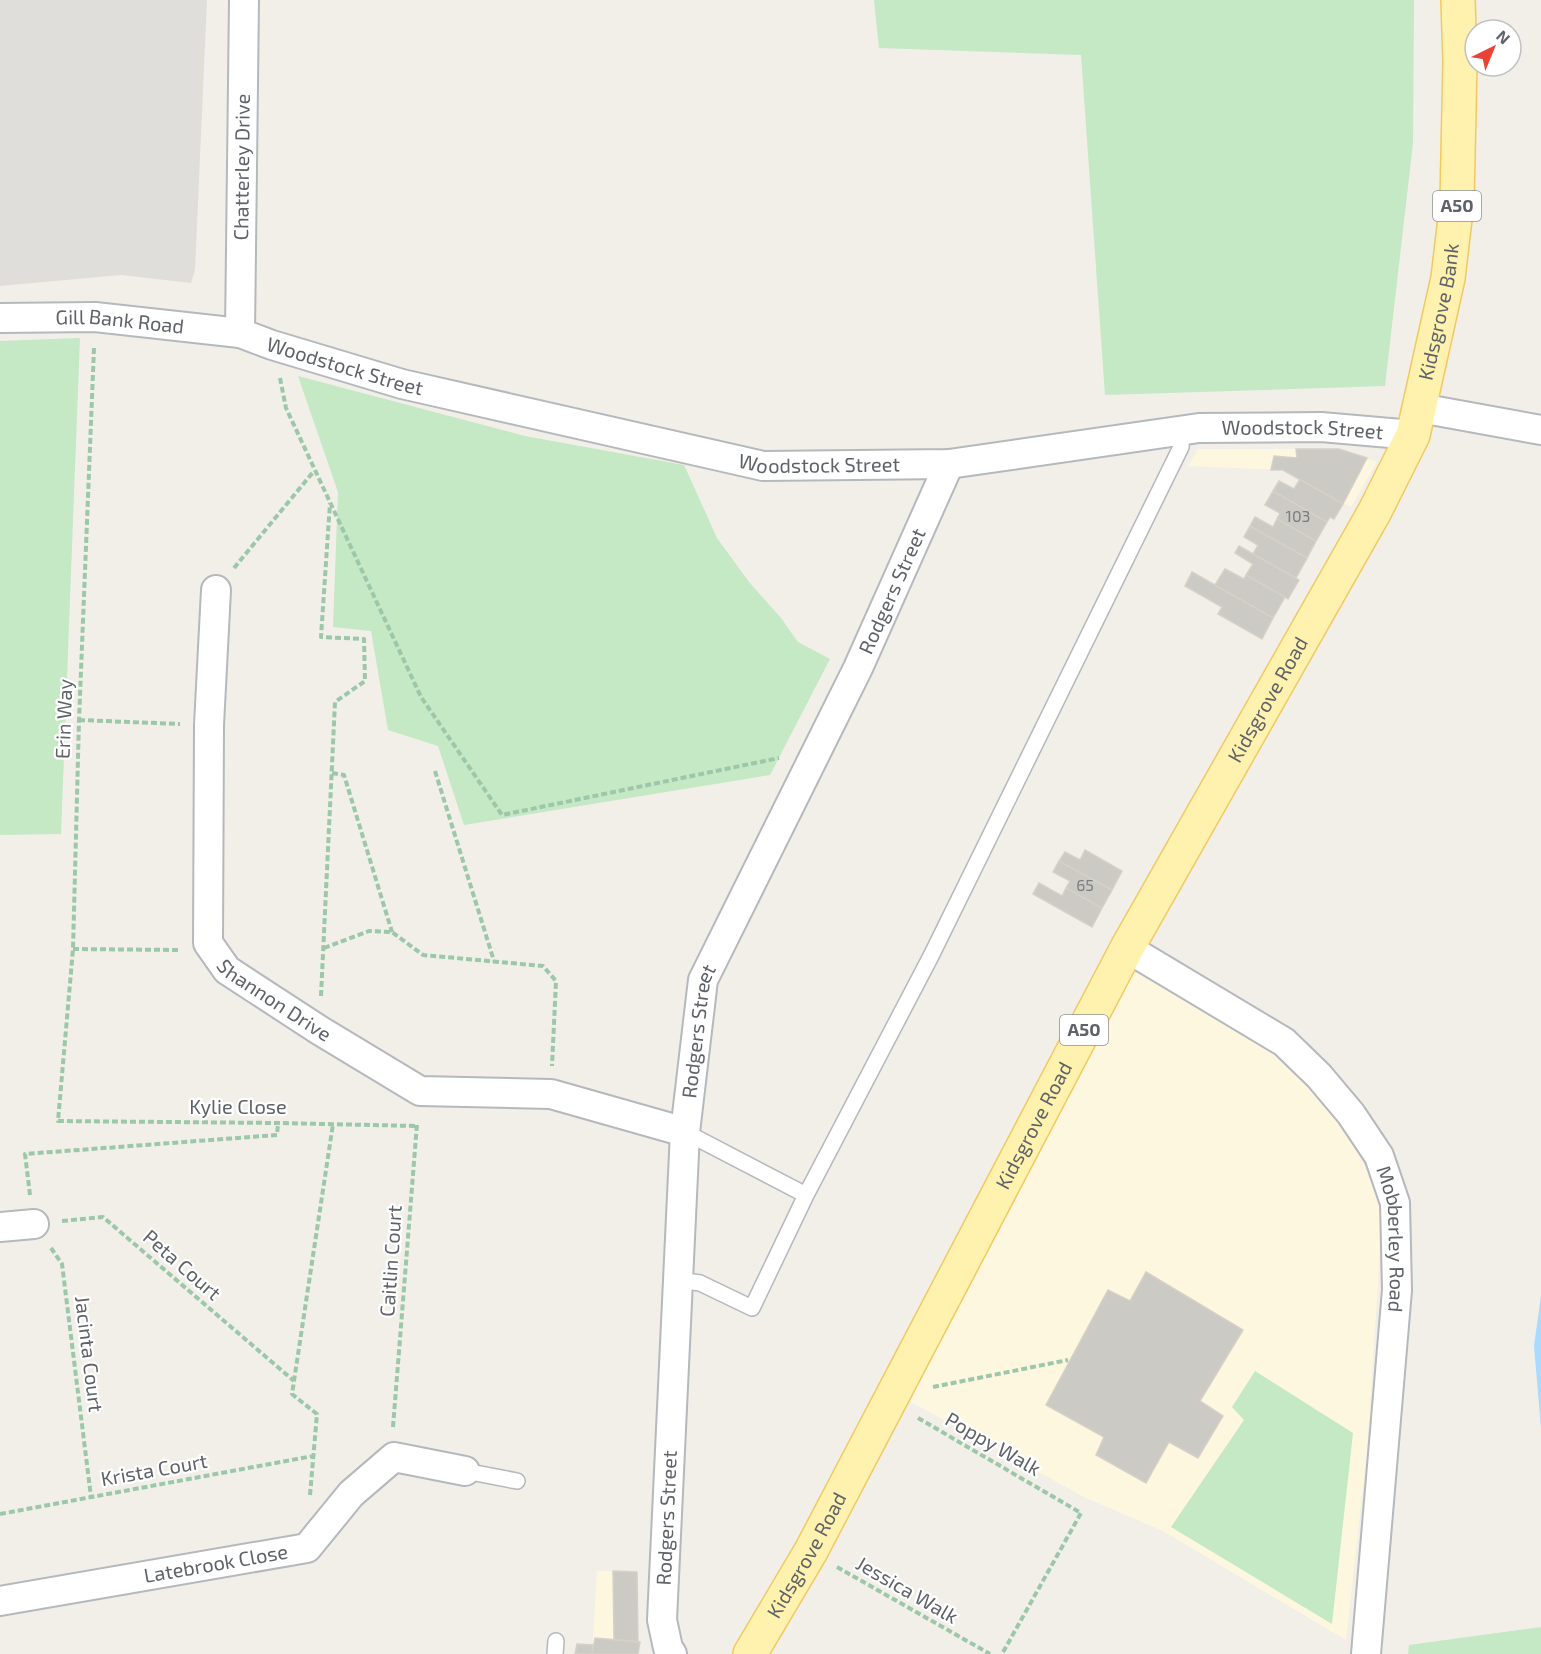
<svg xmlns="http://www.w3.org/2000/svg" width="1541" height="1654" font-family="'Exo 2',sans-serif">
  <rect width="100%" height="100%" fill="#f1efe8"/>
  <path fill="#fef7e0" d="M1198,449H1339L1377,462L1351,507L1283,470L1188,466Z
    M1132,967L1281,1055L1328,1109L1352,1142L1374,1184L1382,1221L1367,1451L1346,1640L1163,1531L1084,1497L911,1402L919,1375Z
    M597,1571L637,1572L638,1642H640L638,1654H592Z"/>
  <path fill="#e0deda" d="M0,0H207L195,270L191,283L121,275L0,286Z"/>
  <path fill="#c5e8c5" d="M874,0H1414L1413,143L1385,386L1105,395L1081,55L879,48Z
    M80,338L61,834L0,835V341Z
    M298,376L525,436L684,465L717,538L749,582L781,618L798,642L830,659L770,775L464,825L438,746L388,730L371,631L333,627L338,492Z
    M1255,1371L1353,1433L1332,1624L1171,1527L1244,1420L1232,1407Z
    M1541,1627V1654H1408L1409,1645Z"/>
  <path fill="#aadaff" d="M1541,1296V1428L1534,1346Z"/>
  <path fill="#cccac5" stroke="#d6d1c6" stroke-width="1.5" d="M1296,449H1339L1367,458L1343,504L1283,470H1271L1274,456L1297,458Z
    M1300,479L1343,504L1334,519L1330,517L1327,522L1273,491L1279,481L1294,489Z
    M1273,491L1327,522L1316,541L1277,519L1280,513L1265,505Z
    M1255,517L1273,527L1277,519L1316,541L1307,558L1250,526Z
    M1250,526L1307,558L1296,578L1253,554L1258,545L1244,537Z
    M1239,546L1299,580L1288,599L1246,575L1253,564L1235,553Z
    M1225,569L1244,579L1246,575L1285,597L1273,618L1215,585Z
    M1192,572L1273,618L1262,639L1218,614L1222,607L1185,586Z
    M1085,850L1122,871L1112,890L1059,861L1065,852L1080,860Z
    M1059,861L1112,890L1102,908L1066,888L1070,881L1053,872Z
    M1039,883L1062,896L1066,888L1102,908L1092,927L1033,894Z
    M1146,1272L1243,1330L1200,1401L1223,1416L1198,1458L1169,1442L1146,1483L1096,1455L1104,1437L1046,1405L1108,1290L1130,1301Z
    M613,1571L637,1572L638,1642L614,1640Z
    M595,1638L640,1642L638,1654H592Z
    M577,1644L593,1645L592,1654H575Z"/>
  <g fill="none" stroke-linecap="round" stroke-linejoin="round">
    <g stroke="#b5b8bc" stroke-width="18">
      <path id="lane" d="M685,1132L806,1195
        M678,1280L700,1283L752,1308L806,1195L931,956L1181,447L1182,430
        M465,1471L517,1481
        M555,1654L556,1641"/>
    </g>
    <g stroke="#b5b8bc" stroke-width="32">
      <g id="street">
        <path id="s1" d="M0,318L95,317L240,333L272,345L402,384L763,466L949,464L1199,428L1321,427L1413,435"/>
        <path id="s2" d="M240,333L244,0"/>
        <path d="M1420,408L1541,430"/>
        <path id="s3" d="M216,590L209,725L208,943L227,970L319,1030L420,1091L551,1094L685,1132"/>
        <path id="s4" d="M1127,948L1284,1042L1319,1076L1351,1114L1379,1156L1395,1203L1397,1290L1366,1654"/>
        <path d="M0,1227L34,1224"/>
        <path id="s5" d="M0,1601L307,1548L351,1494L394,1457L465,1471"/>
        <path id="s6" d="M672,1654L668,1648L662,1620L685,1132L703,980L858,668L949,464"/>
      </g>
    </g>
    <g stroke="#f2c960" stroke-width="36">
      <g id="primary">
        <path id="s7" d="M750,1654L811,1551L1127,948L1375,511L1413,435L1448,278L1457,202L1460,62L1458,0"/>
      </g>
    </g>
    <path stroke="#9cc7a9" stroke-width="4" stroke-dasharray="6 3" stroke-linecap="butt" d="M94,348L79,720L73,949L58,1121L278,1123L417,1126
      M280,378L286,408L421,697L502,815L779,758
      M234,568L314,471
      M79,720L180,724
      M435,771L494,961
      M332,773L344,775L392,932
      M324,948L369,931L392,932L423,955L543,966L556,981L552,1066
      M73,949L180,950
      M321,996L335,702L365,681L364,639L321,637L330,503
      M30,1195L25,1154L277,1135L278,1123
      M62,1221L103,1217L294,1381
      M51,1248L62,1264L91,1497
      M933,1387L1068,1360
      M918,1418L1081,1513L1002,1654
      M393,1427L417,1124
      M310,1495L317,1414L292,1394L333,1124
      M0,1514L313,1456
      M837,1567L990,1654"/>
    <use href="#lane" stroke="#fff" stroke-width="15"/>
    <use href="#street" stroke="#fff" stroke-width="28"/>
    <use href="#primary" stroke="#fff2af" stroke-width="33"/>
  </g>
  <g text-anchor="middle" stroke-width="4.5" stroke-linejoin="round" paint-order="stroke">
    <g font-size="16" fill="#7a7d7f">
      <text x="1298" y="522">103</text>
      <text x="1085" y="891">65</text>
    </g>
    <g fill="#fff" stroke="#8f9295" stroke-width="1.5">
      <rect x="1433" y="191" width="48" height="30" rx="4.5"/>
      <rect x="1060" y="1015" width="48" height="30" rx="4.5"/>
    </g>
    <g font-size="18" font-weight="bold" fill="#5f6368">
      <text x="1457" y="212">A50</text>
      <text x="1084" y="1036">A50</text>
    </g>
    <g font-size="20" fill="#5f6368" stroke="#fff">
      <text dy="7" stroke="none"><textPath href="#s2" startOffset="166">Chatterley Drive</textPath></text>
      <text dy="7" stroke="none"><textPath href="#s7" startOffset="1514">Kidsgrove Bank</textPath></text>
      <text dy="7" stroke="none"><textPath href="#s1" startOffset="120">Gill Bank Road</textPath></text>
      <text dy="7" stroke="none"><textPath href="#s1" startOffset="351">Woodstock Street</textPath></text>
      <text dy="7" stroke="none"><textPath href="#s1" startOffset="1323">Woodstock Street</textPath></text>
      <text dy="7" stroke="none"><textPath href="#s1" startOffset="837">Woodstock Street</textPath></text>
      <text dy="7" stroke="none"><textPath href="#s6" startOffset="1110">Rodgers Street</textPath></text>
      <text dy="7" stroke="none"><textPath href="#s7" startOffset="1086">Kidsgrove Road</textPath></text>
      <text transform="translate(64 719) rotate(-88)" y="7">Erin Way</text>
      <text dy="7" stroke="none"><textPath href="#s3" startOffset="442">Shannon Drive</textPath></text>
      <text dy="7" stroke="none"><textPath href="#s6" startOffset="626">Rodgers Street</textPath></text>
      <text x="238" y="1114">Kylie Close</text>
      <text dy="7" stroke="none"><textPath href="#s7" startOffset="600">Kidsgrove Road</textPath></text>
      <text dy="7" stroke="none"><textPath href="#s4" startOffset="417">Mobberley Road</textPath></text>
      <text transform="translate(391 1261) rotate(-86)" y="7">Caitlin Court</text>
      <text transform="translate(182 1265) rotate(41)" y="7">Peta Court</text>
      <text transform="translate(89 1354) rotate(83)" y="7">Jacinta Court</text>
      <text transform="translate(993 1444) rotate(30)" y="7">Poppy Walk</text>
      <text transform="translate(154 1470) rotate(-10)" y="7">Krista Court</text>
      <text dy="7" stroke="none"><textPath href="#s6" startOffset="138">Rodgers Street</textPath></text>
      <text dy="7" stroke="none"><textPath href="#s7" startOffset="114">Kidsgrove Road</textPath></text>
      <text dy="7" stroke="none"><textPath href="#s5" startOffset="219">Latebrook Close</textPath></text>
      <text transform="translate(907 1590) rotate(30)" y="7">Jessica Walk</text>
    </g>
  </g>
  <g transform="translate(1493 48) rotate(43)"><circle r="28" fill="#ffffff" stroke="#bfc1c3" stroke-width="1.5"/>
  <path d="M0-4.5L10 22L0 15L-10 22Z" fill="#ea4335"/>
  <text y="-9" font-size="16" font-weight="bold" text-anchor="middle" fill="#5f6368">N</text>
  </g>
</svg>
